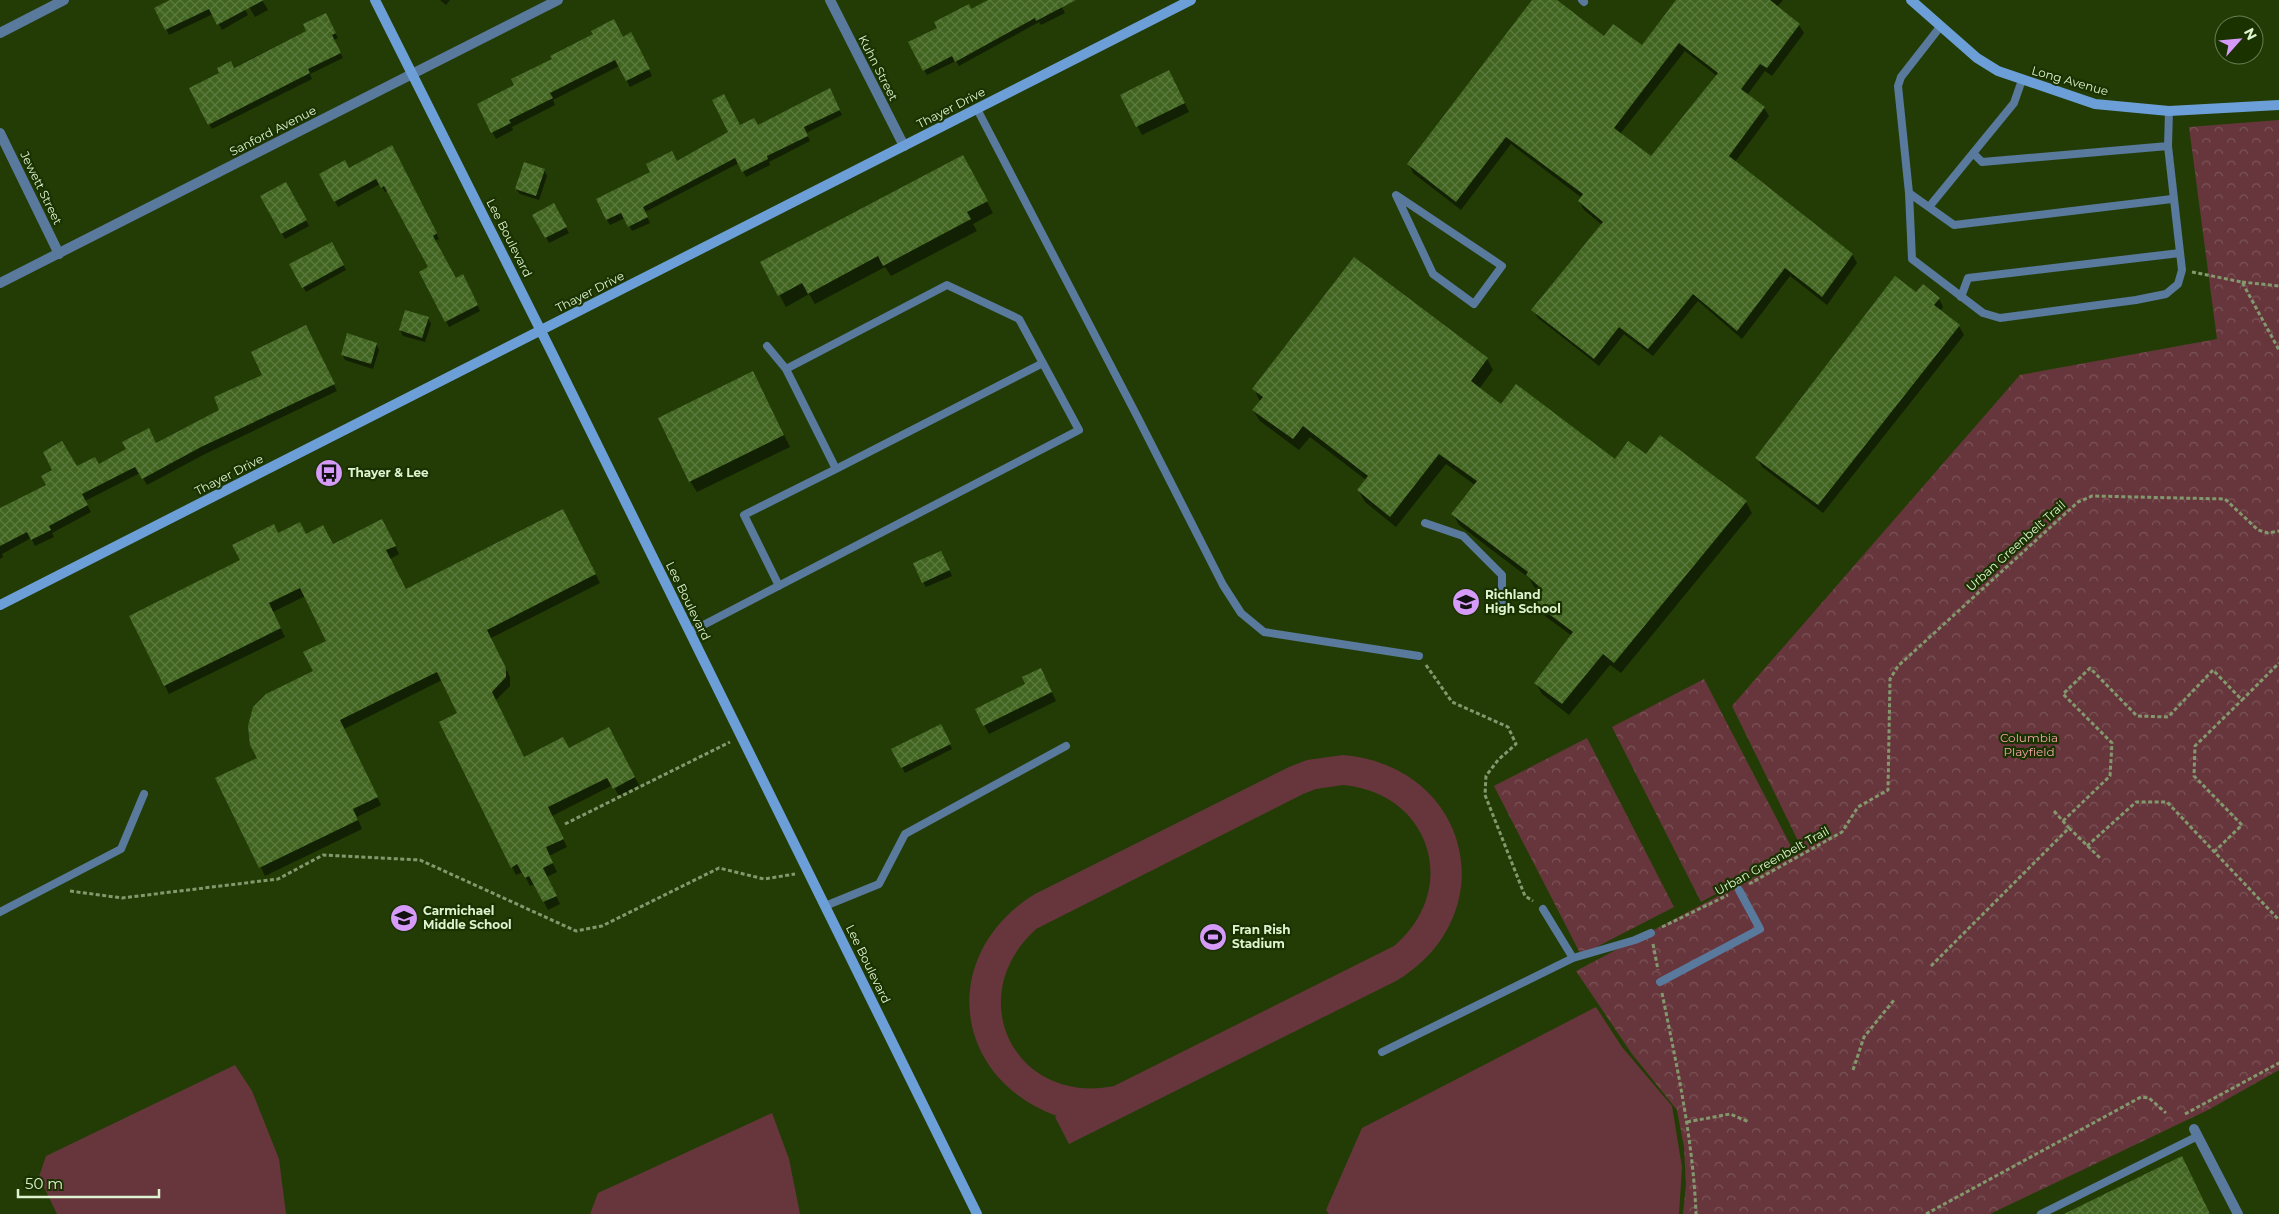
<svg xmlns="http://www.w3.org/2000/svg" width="2279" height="1214" font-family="Montserrat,sans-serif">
  <defs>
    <pattern id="park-crowns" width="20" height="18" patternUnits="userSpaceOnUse" patternTransform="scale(1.25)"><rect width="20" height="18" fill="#66363c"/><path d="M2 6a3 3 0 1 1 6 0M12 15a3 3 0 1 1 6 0" fill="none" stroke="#7b5457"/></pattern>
    <pattern id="building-cross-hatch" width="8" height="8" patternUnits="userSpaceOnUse" patternTransform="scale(1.25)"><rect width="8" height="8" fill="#416420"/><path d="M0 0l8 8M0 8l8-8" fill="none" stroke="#5c7b3f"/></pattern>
  </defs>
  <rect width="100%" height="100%" fill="#233c06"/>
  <path fill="#66363c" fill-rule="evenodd" d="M1343,755C1471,766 1506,915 1396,981L1069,1144L1055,1117L1057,1116C950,1077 939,953 1035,894L1289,767L1307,760ZM1343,785C1431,793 1461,889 1394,946L1114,1086C1015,1106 961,997 1036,929L1303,794L1316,789Z
    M1596,1007L1622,1047L1672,1106L1682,1167L1679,1214H1329L1326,1210L1362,1128Z
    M235,1065L252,1091L279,1159L286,1214H57L39,1177L46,1156Z
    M772,1113L789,1159L800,1214H590L598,1193Z"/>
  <path fill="url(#park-crowns)" d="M2279,120V1070L2208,1110L1990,1214H1683L1686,1185L1684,1147L1677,1110L1632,1054L1576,971L1803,851L1732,706L2020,375L2217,339L2189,127Z
    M1704,679L1794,852L1701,902L1612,727Z
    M1587,738L1674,907L1581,955L1494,786Z"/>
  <path fill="#0007" fill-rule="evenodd" d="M172,0H240L248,15L222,30L213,14L169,35L156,8Z
    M245,0H262L268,10L255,17Z
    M440,0H450L446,5Z
    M990,0H1058L1065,13L1041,25L1039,22L959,66L956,61L927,75L924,70L939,28Z
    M1534,0H1555L1604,38L1642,47L1678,0H1783L1777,7L1799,25L1804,33L1772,76L1765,71L1747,95L1764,108L1769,116L1735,162L1852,254L1857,263L1827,305L1790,276L1742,339L1698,301L1653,356L1624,334L1599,366L1538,318L1533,310L1602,225L1584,210L1579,201L1582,198L1511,144L1461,210L1413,173L1409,164ZM1685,51L1717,76L1651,158L1620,134Z
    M328,20L338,38L334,40L343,58L310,74L312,79L212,129L209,124L221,74Z
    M623,38L635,41L652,76L630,87L619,66L553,100L555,105L512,127L513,130L496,139L478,104Z
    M1173,80L1189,112L1142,135L1122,95Z
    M832,95L842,115L806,133L810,141L769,162L770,165L746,177L739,163L645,212L650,223L632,231L625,218L610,225L607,220L598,200L677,162L740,127H758Z
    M395,152L439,239L435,241L456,279L466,281L480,311L449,327L421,272L430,268L388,191L385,192L380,184L338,207L321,175L348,169Z
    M969,168L993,213L973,224L977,231L891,276L885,267L815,304L809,294L786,307L762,263Z
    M544,170L547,176L539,200L520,194L516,189Z
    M286,183L309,226L285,239L261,196Z
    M554,205L569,233L549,243L534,215Z
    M332,243L346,270L306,292L291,265Z
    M1917,293L1939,298L1943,307L1940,311L1959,326L1964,335L1823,513L1762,467L1757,458Z
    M428,318L431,324L425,342L403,336L400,330Z
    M309,333L337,391L205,454L147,485L140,473L85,501L91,512L52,533L54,537L35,546L31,538L2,554L3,557L0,559V509L48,485L76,467L98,465L156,444L221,410L264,376Z
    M376,344L379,350L373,369L345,360L342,354Z
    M1487,359L1493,370L1479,389L1501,406L1616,460L1646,456L1746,502L1752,513L1621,673L1610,665L1569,715L1542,694L1536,683L1572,636L1541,613L1534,602L1541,593L1534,587L1529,578L1459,525L1453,514L1475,485L1446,464L1396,527L1365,502L1358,490L1366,480L1310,437L1299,450L1260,421L1253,410L1260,401L1254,389Z
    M759,384L790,447L697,492L690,481Z
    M567,519L600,583L491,638L510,677V686L495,701L524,758L569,750L613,737L639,785L619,796L613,785L552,816L567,847L549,856L557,872L547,877L560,904L548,910L535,884L530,886L523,872L516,875L512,867L459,713L442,680L344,729L381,805L357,817L362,829L265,876L217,779L258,759L314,672L328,641L305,596L273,612L285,637L169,694L130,616L242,561L278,535H306L333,546L387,529L399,554L390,559L406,590Z
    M944,558L952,576L926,587L923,582Z
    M1045,678L1056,701L989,734L976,709Z
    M944,731L952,749L905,773L902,767Z"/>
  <path fill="url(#building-cross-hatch)" fill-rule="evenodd" d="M170,0H264L217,25L209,9L165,30L154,8Z
    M988,0H1076L1036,21L1035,18L955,62L952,56L923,71L908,42L937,28L934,22L969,4L971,9Z
    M1532,0H1557L1604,36L1613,24L1642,45L1676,0H1770L1800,24L1767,68L1760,64L1741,89L1765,107L1729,156L1853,254L1822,297L1785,268L1737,331L1693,294L1648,349L1619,327L1594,359L1531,310L1603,222L1578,201L1583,194L1506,137L1456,202L1407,164ZM1679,43L1718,73L1651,156L1614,128Z
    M326,13L336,33L332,35L341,53L308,69L310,73L208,125L189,88L219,73L217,68L231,61L234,68L306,31L303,24Z
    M614,19L623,37L631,32L650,69L626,81L615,60L550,93L553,98L509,120L511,123L491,133L477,104L514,85L511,79L552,59L550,56L593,34L591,31Z
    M1169,70L1185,103L1136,127L1120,95Z
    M830,88L840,110L804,127L808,136L767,156L768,159L742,172L735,158L643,207L648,217L628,227L621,213L606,220L596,199L650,172L646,164L672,151L677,161L728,132L712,100L724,94L740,125L754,118L758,125Z
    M392,145L437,233L433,236L456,278L463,274L478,305L445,322L419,272L428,267L384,186L381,188L376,179L334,202L319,174L345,160L349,168Z
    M963,155L988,201L967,212L971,219L883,266L878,256L808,294L802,283L778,296L760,262Z
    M524,162L545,169L536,196L515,189Z
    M286,182L307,220L281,234L260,196Z
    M554,203L567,227L545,238L532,215Z
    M332,242L344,265L302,288L289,264Z
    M1354,257L1488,358L1471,381L1501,404L1516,384L1615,459L1628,441L1646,454L1660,435L1747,501L1614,663L1603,654L1562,704L1534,683L1573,632L1533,602L1543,590L1526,575L1528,572L1451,514L1477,481L1439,454L1390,517L1357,490L1368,476L1303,426L1293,439L1252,410L1263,397L1252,389Z
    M1895,276L1916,292L1923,284L1940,298L1934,305L1960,325L1818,505L1755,458Z
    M405,310L429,317L422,338L399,330Z
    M306,325L335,384L201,447L142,479L135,467L82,494L88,505L49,526L51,530L31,540L27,532L0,546V508L46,485L41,476L52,470L43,452L62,441L77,466L95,457L99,464L126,449L122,442L149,428L156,443L219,410L214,397L262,375L251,352Z
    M347,333L377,343L371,364L341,355Z
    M753,371L784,435L689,482L658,418Z
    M563,509L596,574L487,630L506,668V677L492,692L524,757L563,737L569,748L609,727L635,777L613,789L607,778L548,807L564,839L546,847L553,863L543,868L557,896L543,902L529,876L525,878L517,864L511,868L439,722L457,713L437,672L340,720L378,797L353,809L358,820L259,868L215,778L257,758L250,745L248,726L253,707L266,694L313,671L303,652L326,641L300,588L269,603L281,628L164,686L129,616L240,560L232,545L274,524L278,533L300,522L306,534L323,525L333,544L382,519L396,546L386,550L406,589Z
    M941,551L950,570L922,583L913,563Z
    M1041,668L1052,692L983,726L975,709L1025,684L1022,677Z
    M941,724L951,744L901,768L891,749Z
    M2182,1156L2210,1214H2064Z"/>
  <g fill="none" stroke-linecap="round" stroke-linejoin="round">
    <path stroke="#83996d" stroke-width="3" stroke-dasharray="4 2.5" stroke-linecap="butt" d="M2192,272L2242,282L2279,350
      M2242,282L2279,286
      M1426,665L1452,702L1508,727L1516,744L1498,760L1486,776L1485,795L1525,896L1533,901
      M2054,811L2069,828
      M2063,821L2110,776L2112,743L2063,694L2090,668L2137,716L2168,717L2213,670L2242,700L2279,663
      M565,824L730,742
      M2087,846L2136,802H2167L2279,920
      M2214,852L2242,825L2194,776L2195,746L2242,700
      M1749,884L1842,832L1858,807L1888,790L1890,679L1898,666L2078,502L2092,496L2225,499L2258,530L2268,533L2279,531
      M70,891L122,898L278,879L323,855L420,860L576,931L602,926L719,868L764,879L795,874
      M1662,927L1728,895
      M1653,944L1658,970
      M1931,966L2069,828L2100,858
      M1662,993C1677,1067 1693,1139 1696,1214
      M1853,1070L1864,1037L1894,1000
      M2185,1114L2279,1063
      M1687,1122L1730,1114L1749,1122
      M1926,1214L2141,1097L2149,1098L2166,1113"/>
    <path stroke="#59799d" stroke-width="8" d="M1582,0L1584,2
      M1940,27L1901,77L1898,86L1909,193L1954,225L2172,199
      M977,109L1137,416L1223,585L1241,613L1264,632L1419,656
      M1973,153L1982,162L2168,146
      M1909,193L1912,259L1983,313L2000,318L2136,300L2166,294L2178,284L2182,270L2168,146L2169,111
      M1396,195L1502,266L1474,304L1433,274Z
      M1929,207L2014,103L2022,80
      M1961,297L1968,278L2180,253
      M767,346L786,369
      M1425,523L1463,536L1502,575V610
      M779,586L744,515L836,469
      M690,632L1079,430L1019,319L947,285L786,369L836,469L1043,363
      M825,906L879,884L905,834L1066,746
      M1543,909L1573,958
      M0,912L121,849L144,794
      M1660,982L1760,929L1739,890
      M1382,1052L1573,958L1635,940L1651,933
      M2041,1214L2198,1136"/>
    <path stroke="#59799d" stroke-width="10" d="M830,0L904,146
      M0,33L64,0
      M0,133L59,254
      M0,283L558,0
      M2194,1129L2238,1214"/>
    <path stroke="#6c9fd8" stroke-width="10" d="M375,0L551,351L977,1214
      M1911,0L1977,58L1998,71L2095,104L2169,111L2279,105
      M0,605L1191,0"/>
  </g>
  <defs>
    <g id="bus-disc" transform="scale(1.4375)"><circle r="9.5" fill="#d69bf9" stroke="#193200"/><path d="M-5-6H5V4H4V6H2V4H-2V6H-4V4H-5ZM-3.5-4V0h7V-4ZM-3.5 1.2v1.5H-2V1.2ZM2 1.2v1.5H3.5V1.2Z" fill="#111"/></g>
    <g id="school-disc" transform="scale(1.4375)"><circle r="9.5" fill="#d69bf9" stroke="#193200"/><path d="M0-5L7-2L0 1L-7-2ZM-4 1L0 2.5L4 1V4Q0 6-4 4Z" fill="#111"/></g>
    <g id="stadium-disc" transform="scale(1.4375)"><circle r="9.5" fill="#d69bf9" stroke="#193200"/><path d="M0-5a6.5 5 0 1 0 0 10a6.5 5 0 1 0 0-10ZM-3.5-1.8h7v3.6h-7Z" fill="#111"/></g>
  </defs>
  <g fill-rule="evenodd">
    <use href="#bus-disc" x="329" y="473"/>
    <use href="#school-disc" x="1466" y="602"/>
    <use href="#school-disc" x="404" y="918"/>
    <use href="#stadium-disc" x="1213" y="937"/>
  </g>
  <g text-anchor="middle" stroke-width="4.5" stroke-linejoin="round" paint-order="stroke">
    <g font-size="12" fill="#def3cf" stroke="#193200">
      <text transform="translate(878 68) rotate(63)" y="4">Kuhn Street</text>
      <text transform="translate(2070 81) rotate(16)" y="4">Long Avenue</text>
      <text transform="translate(951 108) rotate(-27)" y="4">Thayer Drive</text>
      <text transform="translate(273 131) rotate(-27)" y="4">Sanford Avenue</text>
      <text transform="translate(41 188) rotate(64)" y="4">Jewett Street</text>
      <text transform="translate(509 238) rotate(63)" y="4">Lee Boulevard</text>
      <text transform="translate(590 292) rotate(-27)" y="4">Thayer Drive</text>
      <text transform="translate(229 475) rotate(-27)" y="4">Thayer Drive</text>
      <text transform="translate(2016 546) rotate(-42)" y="4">Urban Greenbelt Trail</text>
      <text transform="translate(688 601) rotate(64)" y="4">Lee Boulevard</text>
      <text transform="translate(1772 861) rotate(-29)" y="4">Urban Greenbelt Trail</text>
      <text transform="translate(868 964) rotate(64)" y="4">Lee Boulevard</text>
    </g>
    <g font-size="12" font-weight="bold" fill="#def3cf" stroke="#193200" text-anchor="start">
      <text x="348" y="477">Thayer &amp; Lee</text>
      <text x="1485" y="599">Richland<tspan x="1485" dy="14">High School</tspan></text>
      <text x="423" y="915">Carmichael<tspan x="423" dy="14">Middle School</tspan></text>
      <text x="1232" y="934">Fran Rish<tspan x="1232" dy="14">Stadium</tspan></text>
    </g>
    <g font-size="12" fill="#f4a5ad" stroke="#193200">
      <text x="2029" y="742">Columbia<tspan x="2029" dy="14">Playfield</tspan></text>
    </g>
  </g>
  <g transform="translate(2239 40) rotate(63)"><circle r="24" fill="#193200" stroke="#687f53"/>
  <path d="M0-4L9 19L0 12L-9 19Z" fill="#d69bf9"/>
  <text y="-8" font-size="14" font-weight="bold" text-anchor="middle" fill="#def3cf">N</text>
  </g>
  <path d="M18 1189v8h141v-8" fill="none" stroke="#def3cf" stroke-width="2.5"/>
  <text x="25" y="1189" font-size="15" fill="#def3cf" stroke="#193200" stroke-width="4" paint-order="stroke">50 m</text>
</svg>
